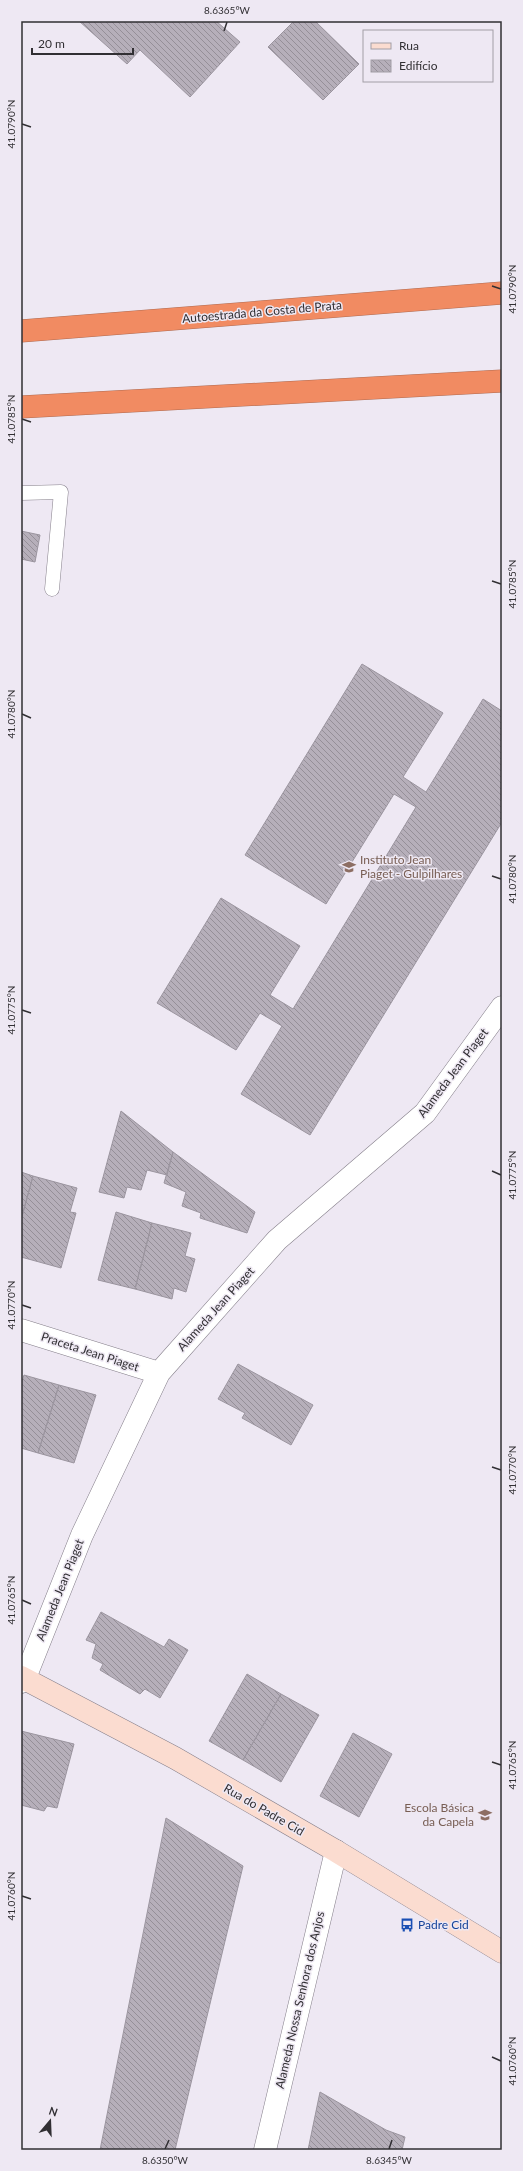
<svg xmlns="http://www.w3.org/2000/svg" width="523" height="2171" font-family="Lato,sans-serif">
  <defs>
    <pattern id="building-back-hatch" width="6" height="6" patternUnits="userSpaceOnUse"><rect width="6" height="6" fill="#b6afba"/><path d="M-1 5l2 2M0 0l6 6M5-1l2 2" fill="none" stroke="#958f98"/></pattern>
  </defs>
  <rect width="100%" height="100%" fill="#eee8f3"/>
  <path fill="url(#building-back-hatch)" stroke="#9b959f" d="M79,21H216L240,42L190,97L140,50L127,64Z
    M294,21H315L359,64L323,100L268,47Z
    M21,531L40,535L35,562L21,559Z
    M362,664L443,713L403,777L426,792L483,699L502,711V822L310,1135L241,1094L282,1026L260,1013L236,1050L157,1003L221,898L300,946L270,995L293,1009L416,807L394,794L326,904L245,855Z
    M121,1111L173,1152L167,1175L147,1170L141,1190L127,1187L124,1198L99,1192Z
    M173,1152L255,1212L247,1233L200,1218L201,1213L182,1206L186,1192L164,1183Z
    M21,1172L33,1176L21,1220Z
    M33,1176L77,1188L70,1212L76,1213L61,1268L21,1257V1220Z
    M116,1212L152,1223L135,1289L98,1280Z
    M152,1223L191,1233L185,1256L195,1259L186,1292L174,1288L172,1299L135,1289Z
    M238,1364L313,1405L291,1445L242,1418L245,1413L218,1399Z
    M24,1375L59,1385L38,1453L21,1448V1384Z
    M59,1385L96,1395L74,1463L38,1453Z
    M101,1612L164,1647L169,1639L188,1650L160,1698L145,1689L140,1694L100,1670L103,1664L92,1658L96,1644L86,1640Z
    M247,1674L281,1694L243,1760L209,1741Z
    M281,1694L319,1715L281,1782L243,1760Z
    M21,1731L74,1744L57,1808L47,1806L44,1811L21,1805Z
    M353,1733L392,1754L359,1817L320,1796Z
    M166,1818L243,1866L175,2150H100Z
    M320,2092L386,2130L405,2137L402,2150H308Z"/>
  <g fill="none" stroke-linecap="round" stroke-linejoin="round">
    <g stroke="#857f8a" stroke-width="15">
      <path id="lane" d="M21,493L61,492L52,589"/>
    </g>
    <g stroke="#857f8a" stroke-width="23">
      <path id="street" d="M21,1330L159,1373
        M21,1682L25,1678L82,1535L159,1373L277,1240L425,1113L502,1007
        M265,2150L336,1851"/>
    </g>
    <g stroke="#857f8a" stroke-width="23">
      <path id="secondary" d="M21,1677L175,1758L336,1851L502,1952"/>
    </g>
    <g stroke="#ae6b52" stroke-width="23">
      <path id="highway" d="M21,331L502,293
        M21,407L502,381"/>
    </g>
    <use href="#lane" stroke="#fff" stroke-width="14"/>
    <use href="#street" stroke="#fff" stroke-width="22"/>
    <use href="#secondary" stroke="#fbdcd0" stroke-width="22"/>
    <use href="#highway" stroke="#f18b62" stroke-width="22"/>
  </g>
  <path fill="none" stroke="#312f33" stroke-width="1.5" d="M224,31L227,22M22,124L31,127M492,286L501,289M22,419L31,422M492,581L501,584M22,714L31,718M492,876L501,879M22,1010L31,1013M492,1171L501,1175M22,1305L31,1308M492,1467L501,1470M22,1600L31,1604M492,1762L501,1765M22,1896L31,1899M492,2057L501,2061M165,2149L169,2140M389,2149L392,2140"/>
  <defs>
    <g id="university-bare" transform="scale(1.08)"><path d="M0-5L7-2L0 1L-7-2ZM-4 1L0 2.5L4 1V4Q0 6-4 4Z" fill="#8d6e63" stroke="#eee8f3" stroke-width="2.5" paint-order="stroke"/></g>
    <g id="school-bare" transform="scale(1.08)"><path d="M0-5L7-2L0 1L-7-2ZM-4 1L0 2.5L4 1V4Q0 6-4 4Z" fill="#8d6e63" stroke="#eee8f3" stroke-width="2.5" paint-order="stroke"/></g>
    <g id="bus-bare" transform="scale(1.08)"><path d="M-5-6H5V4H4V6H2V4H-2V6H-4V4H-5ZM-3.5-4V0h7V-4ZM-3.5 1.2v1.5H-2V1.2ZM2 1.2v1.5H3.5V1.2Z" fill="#1a4fb4" stroke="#eee8f3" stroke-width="2.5" paint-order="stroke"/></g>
  </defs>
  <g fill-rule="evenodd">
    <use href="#university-bare" x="349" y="867"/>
    <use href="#school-bare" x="485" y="1815"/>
    <use href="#bus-bare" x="407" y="1925"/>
  </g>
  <g text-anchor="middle" stroke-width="3" stroke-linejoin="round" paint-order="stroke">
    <g font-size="12" fill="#312f33" stroke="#eee8f3">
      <text transform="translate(262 312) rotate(-5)" y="4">Autoestrada da Costa de Prata</text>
      <text transform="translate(453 1073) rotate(-53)" y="4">Alameda Jean Piaget</text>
      <text transform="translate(216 1309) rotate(-48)" y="4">Alameda Jean Piaget</text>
      <text transform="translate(90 1352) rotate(18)" y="4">Praceta Jean Piaget</text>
      <text transform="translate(60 1590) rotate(-68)" y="4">Alameda Jean Piaget</text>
      <text transform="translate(264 1810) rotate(30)" y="4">Rua do Padre Cid</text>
      <text transform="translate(300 2000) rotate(-77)" y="4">Alameda Nossa Senhora dos Anjos</text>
    </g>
    <g font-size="12" fill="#785e54" stroke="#eee8f3" text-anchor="start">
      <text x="360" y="864">Instituto Jean<tspan x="360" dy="14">Piaget - Gulpilhares</tspan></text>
      <text x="474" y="1812" text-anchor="end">Escola Básica<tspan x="474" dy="14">da Capela</tspan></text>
    </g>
    <g font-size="12" fill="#164399" stroke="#eee8f3" text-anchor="start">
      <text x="418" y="1929">Padre Cid</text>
    </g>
  </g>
  <rect width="523" height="2171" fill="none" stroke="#eee8f3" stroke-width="44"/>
  <rect x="363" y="30" width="130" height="52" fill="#eee8f3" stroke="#a29ea6"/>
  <rect x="371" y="43" width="20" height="6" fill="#fbdcd0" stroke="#a29ea6"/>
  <text x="399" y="50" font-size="12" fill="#312f33">Rua</text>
  <rect x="371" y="60" width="20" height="12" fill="url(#building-back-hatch)" stroke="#a29ea6"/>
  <text x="399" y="70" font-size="12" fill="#312f33">Edifício</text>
  <g transform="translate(50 2121) rotate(19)" stroke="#eee8f3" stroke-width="3" paint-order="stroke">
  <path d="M0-3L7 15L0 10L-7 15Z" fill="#312f33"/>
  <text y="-6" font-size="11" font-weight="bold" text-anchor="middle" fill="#312f33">N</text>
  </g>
  <path d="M32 48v6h101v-6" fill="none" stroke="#312f33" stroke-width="2"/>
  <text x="38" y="48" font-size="12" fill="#312f33" stroke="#eee8f3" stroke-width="3" paint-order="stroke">20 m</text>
  <rect x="22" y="22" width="479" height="2127" fill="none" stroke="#312f33" stroke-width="1.5"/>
  <g font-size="10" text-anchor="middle" fill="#312f33">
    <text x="227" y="14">8.6365°W</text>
    <text transform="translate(11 124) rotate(-90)" y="4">41.0790°N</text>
    <text transform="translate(512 289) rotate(-90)" y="4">41.0790°N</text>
    <text transform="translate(11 419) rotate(-90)" y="4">41.0785°N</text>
    <text transform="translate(512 584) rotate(-90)" y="4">41.0785°N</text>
    <text transform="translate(11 714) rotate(-90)" y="4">41.0780°N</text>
    <text transform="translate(512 879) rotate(-90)" y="4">41.0780°N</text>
    <text transform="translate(11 1010) rotate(-90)" y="4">41.0775°N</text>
    <text transform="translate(512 1175) rotate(-90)" y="4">41.0775°N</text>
    <text transform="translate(11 1305) rotate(-90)" y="4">41.0770°N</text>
    <text transform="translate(512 1470) rotate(-90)" y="4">41.0770°N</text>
    <text transform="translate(11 1600) rotate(-90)" y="4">41.0765°N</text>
    <text transform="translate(512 1765) rotate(-90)" y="4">41.0765°N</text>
    <text transform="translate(11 1896) rotate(-90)" y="4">41.0760°N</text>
    <text transform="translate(512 2061) rotate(-90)" y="4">41.0760°N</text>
    <text x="165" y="2164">8.6350°W</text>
    <text x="389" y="2164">8.6345°W</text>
  </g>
</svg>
